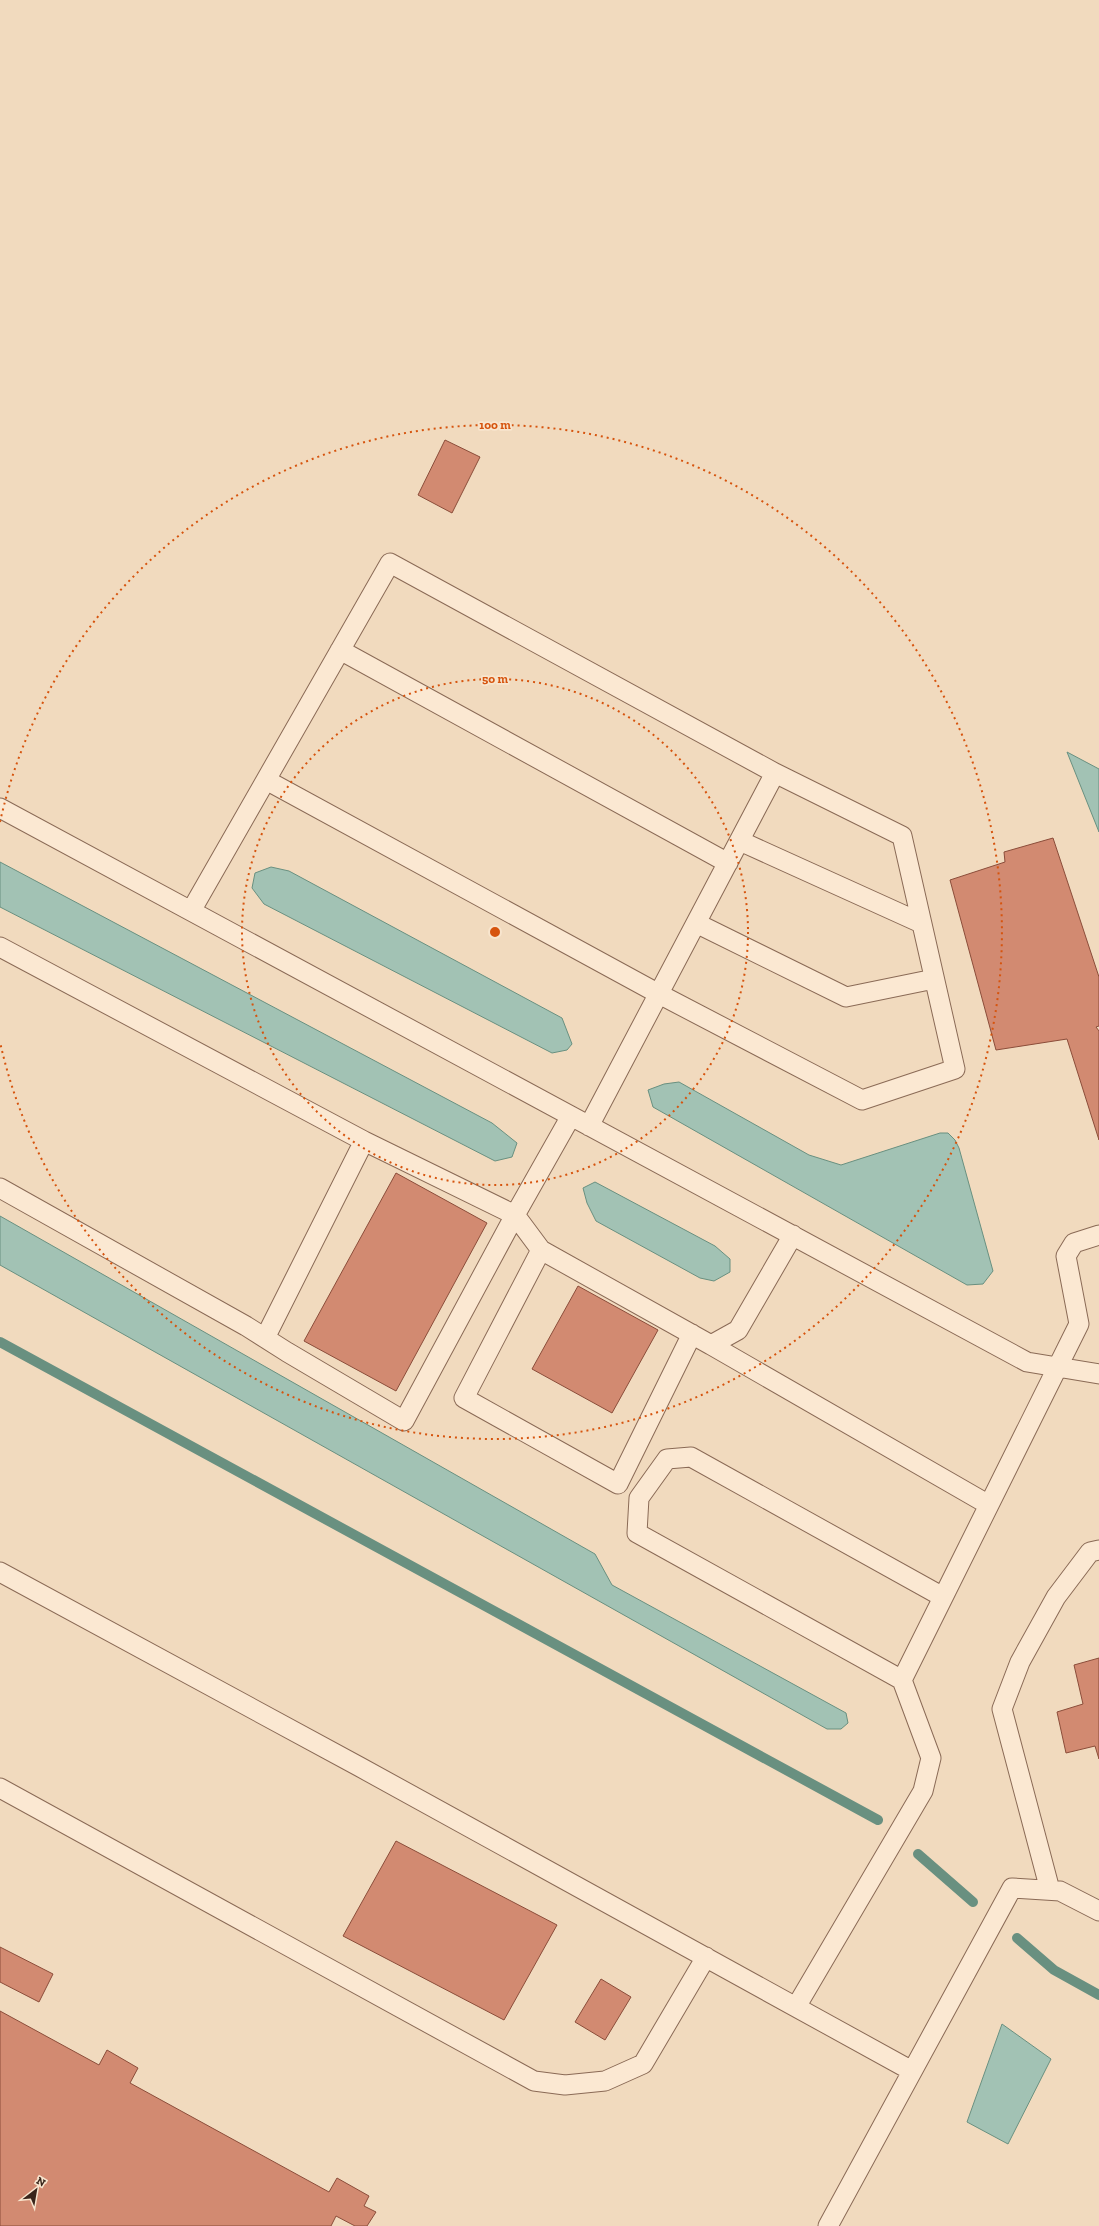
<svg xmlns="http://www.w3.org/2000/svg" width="1099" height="2226" font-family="'Zilla Slab',serif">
  <rect width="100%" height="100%" fill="#f1dabe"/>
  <path fill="#a2c2b4" stroke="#699080" d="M1067,752L1099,769V832Z
    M0,862L492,1123L517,1143L512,1157L495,1161L0,907Z
    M271,867L289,871L562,1018L572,1044L567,1050L552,1053L264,904L252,888L255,873Z
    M679,1082L809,1155L841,1165L940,1133H948L955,1140L959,1148L993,1271L983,1284L967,1285L653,1107L648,1090L664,1084Z
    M595,1182L715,1246L730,1259V1272L714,1281L700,1278L596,1221L587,1203L583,1188Z
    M0,1216L595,1554L612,1585L846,1713L848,1723L841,1729H827L0,1265Z
    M1002,2024L1051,2059L1008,2144L967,2122Z"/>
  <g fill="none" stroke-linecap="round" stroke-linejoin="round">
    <path stroke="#699080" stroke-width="10" d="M0,1342L878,1820
      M918,1854L973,1902
      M1017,1938L1054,1970L1099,1995"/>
  </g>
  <path fill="#d28a71" stroke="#8b4d3a" d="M445,440L480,457L452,513L418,495Z
    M1053,838L1099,977V1026L1096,1027L1099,1031V1140L1067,1039L996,1050L950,880L1005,862L1004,852Z
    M396,1173L487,1223L396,1391L304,1341Z
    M578,1286L658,1330L612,1413L532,1369Z
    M1099,1658V1759L1095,1746L1066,1753L1057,1712L1083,1704L1074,1665Z
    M396,1841L557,1925L504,2020L343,1936Z
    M0,1947L53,1974L39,2002L0,1982Z
    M601,1979L631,1997L605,2040L575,2022Z
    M0,2011L99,2065L107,2050L138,2068L130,2083L329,2192L337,2178L369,2196L364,2206L376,2212L367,2226H355L336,2216L331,2226H0Z"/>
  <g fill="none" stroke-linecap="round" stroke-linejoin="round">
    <g stroke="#8a6a56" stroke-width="21">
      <path id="service" d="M340,650L728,863
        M266,780L659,994L862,1100L955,1069L902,836L775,773
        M0,808L1027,1362L1099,1374
        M740,841L921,923
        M191,911L390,563L775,773L589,1126
        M696,923L846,997L934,979
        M0,947L364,1141L515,1215L404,1421L287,1352L246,1326L0,1188
        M571,1116L515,1215L541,1250L711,1345L738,1330L793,1235
        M541,1250L464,1398L618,1484L692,1334
        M265,1338L364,1141
        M711,1345L989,1505
        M0,1572L360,1767L912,2071
        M902,1680L637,1533L639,1498L667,1459L691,1457L943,1597
        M0,1788L534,2081L565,2085L605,2081L643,2064L706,1957
        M1050,1890L1002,1709L1020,1662L1056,1597L1090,1552L1099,1550
        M796,2007L923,1791L931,1758L902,1680L1079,1324L1066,1256L1074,1243L1099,1235
        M828,2226L1012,1888L1060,1891L1099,1911"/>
    </g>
    <use href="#service" stroke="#fbe8d2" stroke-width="19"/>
  </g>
  <g fill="none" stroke="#d6540e" stroke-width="2" stroke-dasharray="2 4">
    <circle cx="495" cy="932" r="253"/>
    <path d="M0 822A507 507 0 1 1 0 1042"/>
  </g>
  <circle cx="495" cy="932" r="6" fill="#d6540e" stroke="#f8e5ce" stroke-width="2"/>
  <g font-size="12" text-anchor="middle" font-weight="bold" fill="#d6540e" stroke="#f8e5ce" stroke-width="3.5" stroke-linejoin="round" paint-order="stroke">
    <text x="495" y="429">100 m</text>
    <text x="495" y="683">50 m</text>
  </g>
  <g transform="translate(36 2190) rotate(31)" stroke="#f8e5ce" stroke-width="3" paint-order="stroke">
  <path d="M0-3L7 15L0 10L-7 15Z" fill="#39251b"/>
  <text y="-6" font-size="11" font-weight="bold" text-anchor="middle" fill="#39251b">N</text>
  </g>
</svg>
